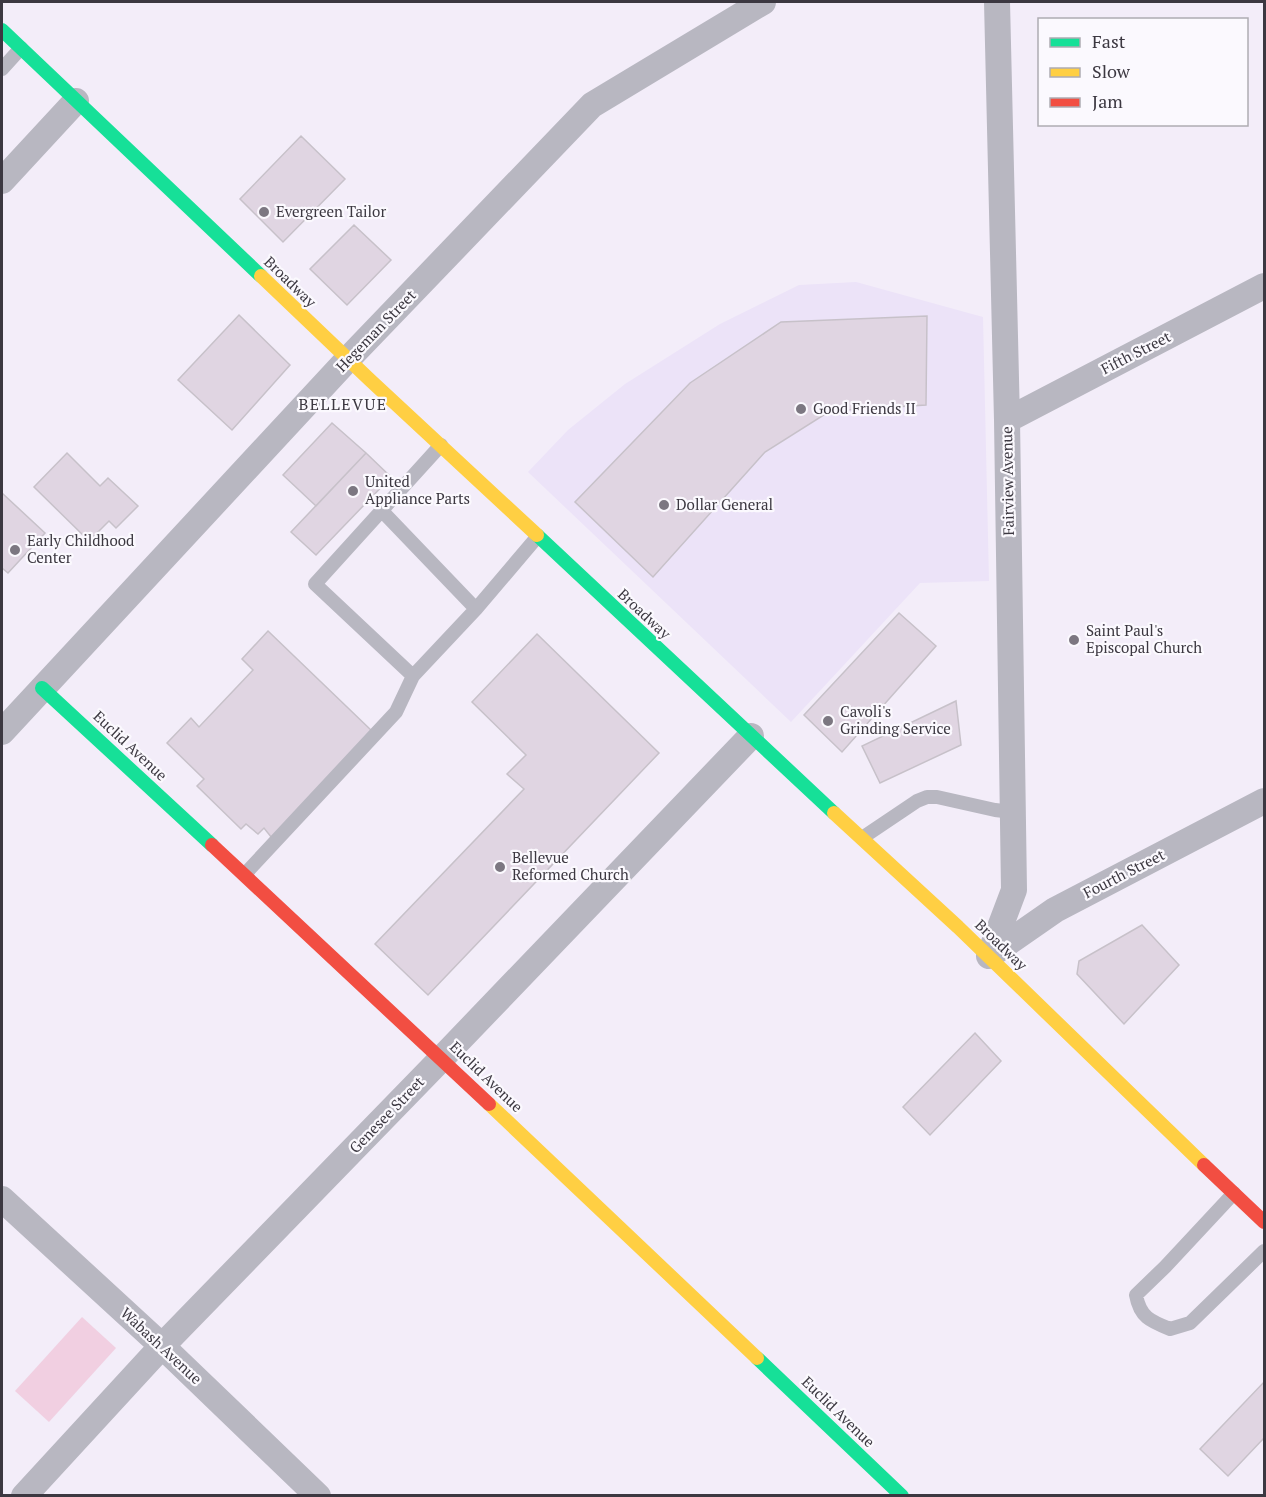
<svg xmlns="http://www.w3.org/2000/svg" width="1266" height="1497" font-family="'PT Serif',serif">
  <rect width="100%" height="100%" fill="#f3edf9"/>
  <path fill="#ece3f8" d="M856,282L983,317L989,581L920,583L791,722L528,472L568,430L625,384L720,324L799,285Z"/>
  <path fill="#f1cfe1" d="M82,1317L116,1348L49,1422L15,1391Z"/>
  <path fill="#e0d5e2" stroke="#c7c1c9" stroke-width="1.5" d="M301,136L345,179L283,242L240,199Z
    M354,225L391,260L347,305L310,269Z
    M239,315L290,365L232,430L178,380Z
    M927,316L926,405L830,411L765,452L653,577L575,502L690,383L781,322Z
    M332,423L366,453L316,506L283,475Z
    M67,453L100,486L108,478L138,506L116,528L109,521L89,541L34,487Z
    M366,453L391,477L316,555L291,532Z
    M2,493L45,533L8,573L2,568Z
    M899,613L936,646L842,752L804,715Z
    M268,631L373,732L272,838L264,828L258,834L246,824L241,829L197,786L204,779L167,743L191,718L199,727L253,670L242,659Z
    M537,634L659,753L428,995L375,944L524,789L507,774L526,755L472,702Z
    M956,701L961,745L880,783L862,746Z
    M1142,925L1179,965L1124,1024L1077,974L1079,961Z
    M975,1033L1001,1061L930,1135L903,1107Z
    M1264,1382V1438L1228,1476L1200,1449Z"/>
  <g fill="none" stroke-linecap="round" stroke-linejoin="round">
    <path stroke="#b8b7c1" stroke-width="14" d="M2,69L21,48
      M382,511L476,609
      M413,676L315,584L441,445
      M862,838L917,801L927,797H937L995,810L1013,812
      M245,874L396,712L413,676L476,609L538,536
      M1234,1193L1165,1267L1136,1295C1140,1317 1150,1321 1170,1329L1190,1323L1264,1251"/>
    <path stroke="#b8b7c1" stroke-width="26" d="M2,181L76,101
      M1007,420L1264,286
      M2,732L348,359L592,105L763,2
      M989,956L1014,890L1007,420L997,2
      M989,956L1055,910L1264,801
      M2,1199L162,1346L318,1496
      M24,1496L162,1346L442,1058L751,736"/>
    <path stroke="#16e098" stroke-width="14" d="M2,30L261,276
      M537,535L834,813
      M42,688L212,845
      M757,1358L902,1496"/>
    <path stroke="#ffcf43" stroke-width="14" d="M261,276L370,380L537,535
      M834,813L958,927L1204,1165
      M489,1104L757,1358"/>
    <path stroke="#f24e42" stroke-width="14" d="M212,845L489,1104
      M1204,1165L1264,1222"/>
  </g>
  <g fill="#7c7781" stroke="#fbf9fe" stroke-width="2">
    <circle cx="264" cy="212" r="6"/>
    <circle cx="801" cy="409" r="6"/>
    <circle cx="353" cy="491" r="6"/>
    <circle cx="664" cy="505" r="6"/>
    <circle cx="15" cy="550" r="6"/>
    <circle cx="1074" cy="640" r="6"/>
    <circle cx="828" cy="721" r="6"/>
    <circle cx="500" cy="867" r="6"/>
  </g>
  <g text-anchor="middle" stroke-width="4.5" stroke-linejoin="round" paint-order="stroke">
    <g font-size="15" fill="#3c3841" stroke="#fbf9fe" text-anchor="start">
      <text x="276" y="217">Evergreen Tailor</text>
      <text x="813" y="414">Good Friends II</text>
      <text x="365" y="487">United<tspan x="365" dy="17">Appliance Parts</tspan></text>
      <text x="676" y="510">Dollar General</text>
      <text x="27" y="546">Early Childhood<tspan x="27" dy="17">Center</tspan></text>
      <text x="1086" y="636">Saint Paul's<tspan x="1086" dy="17">Episcopal Church</tspan></text>
      <text x="840" y="717">Cavoli's<tspan x="840" dy="17">Grinding Service</tspan></text>
      <text x="512" y="863">Bellevue<tspan x="512" dy="17">Reformed Church</tspan></text>
    </g>
    <g font-size="15" fill="#3c3841" stroke="#fbf9fe">
      <text transform="translate(290 282) rotate(44)" y="5">Broadway</text>
      <text transform="translate(376 331) rotate(-46)" y="5">Hegeman Street</text>
      <text transform="translate(1136 353) rotate(-27)" y="5">Fifth Street</text>
      <text transform="translate(1008 481) rotate(-91)" y="5">Fairview Avenue</text>
      <text transform="translate(644 614) rotate(43)" y="5">Broadway</text>
      <text transform="translate(130 746) rotate(43)" y="5">Euclid Avenue</text>
      <text transform="translate(1124 874) rotate(-27)" y="5">Fourth Street</text>
      <text transform="translate(1001 945) rotate(44)" y="5">Broadway</text>
      <text transform="translate(486 1077) rotate(44)" y="5">Euclid Avenue</text>
      <text transform="translate(387 1115) rotate(-46)" y="5">Genesee Street</text>
      <text transform="translate(161 1346) rotate(43)" y="5">Wabash Avenue</text>
      <text transform="translate(838 1412) rotate(44)" y="5">Euclid Avenue</text>
    </g>
    <g font-size="16" letter-spacing="1.5" fill="#3c3841" stroke="#fbf9fe">
      <text x="343" y="410">BELLEVUE</text>
    </g>
  </g>
  <rect width="1266" height="1497" fill="none" stroke="#3c3841" stroke-width="6"/>
  <rect x="1038" y="18" width="210" height="108" fill="#fbf9fe" stroke="#afacb2" stroke-width="1.5"/>
  <rect x="1050" y="38" width="30" height="9" fill="#16e098" stroke="#afacb2" stroke-width="1.5"/>
  <text x="1092" y="48" font-size="18" fill="#3c3841">Fast</text>
  <rect x="1050" y="68" width="30" height="9" fill="#ffcf43" stroke="#afacb2" stroke-width="1.5"/>
  <text x="1092" y="78" font-size="18" fill="#3c3841">Slow</text>
  <rect x="1050" y="98" width="30" height="9" fill="#f24e42" stroke="#afacb2" stroke-width="1.5"/>
  <text x="1092" y="108" font-size="18" fill="#3c3841">Jam</text>
</svg>
